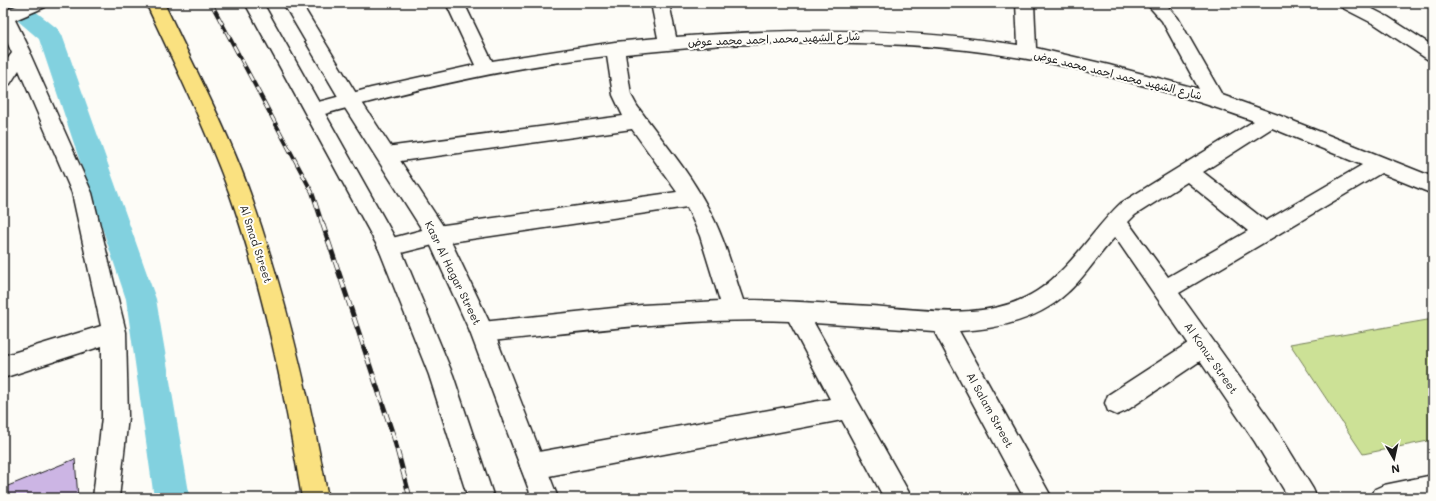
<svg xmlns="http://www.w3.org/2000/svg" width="1436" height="501" font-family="Mali,'Playpen Sans Arabic',sans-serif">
  <rect width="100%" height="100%" fill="#fdfcf7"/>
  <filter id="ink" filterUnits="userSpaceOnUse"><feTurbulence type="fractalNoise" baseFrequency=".025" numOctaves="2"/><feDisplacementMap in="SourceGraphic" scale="8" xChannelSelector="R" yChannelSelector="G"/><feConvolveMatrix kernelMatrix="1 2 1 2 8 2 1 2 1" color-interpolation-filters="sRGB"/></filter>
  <g filter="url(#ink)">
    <path fill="#cce196" stroke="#747e59" d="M1433,319V440L1363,454L1290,344Z"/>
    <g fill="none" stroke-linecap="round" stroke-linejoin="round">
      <path fill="#82d1df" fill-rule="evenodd" d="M3,3H25L58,29L62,35L156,299L190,498H154L126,299L39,39L3,8Z"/>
    </g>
    <path fill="#ccb5e4" stroke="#1c1c1c" d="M75,459L78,498H3V488Z"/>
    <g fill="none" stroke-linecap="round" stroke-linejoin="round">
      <g stroke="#1c1c1c" stroke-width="3">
        <path id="minor" d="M23,3H48L45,7L15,20L31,52L30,54L92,193L126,332L128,417L119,498H93L102,417V346L3,378V356L101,326L72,193L19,70L10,84L3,85V65L12,53L3,33V11Z
          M446,3H464L492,61L615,42L658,38L651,3H669L676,37C790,28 905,27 1018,45L1016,3H1034L1036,48L1109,65L1199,89L1162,21L1146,3H1165L1178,18L1222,95L1278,115L1433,177V194L1381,173L1179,293L1273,424L1313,489L1317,498H1289L1255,442L1200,361L1126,411L1117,415L1108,411L1105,403L1108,395L1188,343L1115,237C1098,255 1085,277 1067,293C1038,320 998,329 959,331L1052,498H1024L934,331L814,323L912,498H884L842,420L533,479L524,475L520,466L524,457L533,453L830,399L789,321C686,317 584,332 482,342L474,339L470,332L474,325L482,322L642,305L720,301L700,236L687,207L437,244L389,256L381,253L378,247L381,241L437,226L677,192L632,129L386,163L379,160L376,155L379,150L386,147L623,116L613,95L607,56C508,67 410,90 314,117L307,115L304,110L307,105L371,88L475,65ZM812,42C863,43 915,44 966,50C1061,61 1164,88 1254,121L1121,203C1092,230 1071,269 1037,291C989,322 925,310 871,306C828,304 786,300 743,300C732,268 724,236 707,206C688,170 661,139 637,106L631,95L625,54L722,45ZM1272,128L1362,165L1266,221L1203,172ZM1187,182L1248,231L1168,277L1128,222L1135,215Z
          M1338,3H1361L1388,17L1433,46V61L1427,59L1376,25L1341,7Z
          M1433,475V498H1371L1375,489L1384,485Z"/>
      </g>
      <g stroke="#1c1c1c" stroke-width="3">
        <path id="secondary" d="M245,3H263L400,247L453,375L494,498H468L429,375L379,249Z
          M283,3H301L357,95L445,229L494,332L558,498H532L470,332L428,239L343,105Z"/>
      </g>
      <g stroke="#1c1c1c" stroke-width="3">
        <path id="trunk" d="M146,3H164C193,65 227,128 250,193C285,293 309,394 328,498H302C285,395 264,291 229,192C205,127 175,65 146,3Z"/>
      </g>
      <use href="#minor" fill="#fdfcf7" fill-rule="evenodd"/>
      <use href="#secondary" fill="#fdfcf7" fill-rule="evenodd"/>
      <use href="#trunk" fill="#fae180" fill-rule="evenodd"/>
      <g stroke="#1c1c1c" stroke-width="4">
        <path id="rail-far1" d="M211,3L312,192L322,223"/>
      </g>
      <g stroke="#1c1c1c" stroke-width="5">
        <path id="rail" d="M322,222L394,438L410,498"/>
      </g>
      <use href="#rail-far1" stroke="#fdfcf7" stroke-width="2.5" stroke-dasharray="8" stroke-linecap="butt"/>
      <use href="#rail" stroke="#fdfcf7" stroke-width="3.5" stroke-dasharray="10" stroke-linecap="butt"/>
    </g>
  </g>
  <g text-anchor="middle" stroke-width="4" stroke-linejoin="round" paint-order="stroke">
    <g font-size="11" fill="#1c1c1c" stroke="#fdfcf7">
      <text transform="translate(774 39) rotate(-2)" y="4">شارع الشهيد محمد احمد محمد عوض</text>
      <text transform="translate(1118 75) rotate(14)" y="4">شارع الشهيد محمد احمد محمد عوض</text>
      <text transform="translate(256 244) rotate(72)" y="4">Al Smad Street</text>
      <text transform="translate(453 273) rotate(64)" y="4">Kasr Al Hagar Street</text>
      <text transform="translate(1211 358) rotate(55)" y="4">Al Konuz Street</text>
      <text transform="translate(990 410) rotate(61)" y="4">Al Salam Street</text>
    </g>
  </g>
  <rect width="1436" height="501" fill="none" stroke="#fdfcf7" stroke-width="16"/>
  <rect x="8" y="8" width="1420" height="485" fill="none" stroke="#1c1c1c" stroke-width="1.5" filter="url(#ink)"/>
  <g transform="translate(1394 459) rotate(171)" stroke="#fdfcf7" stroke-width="3" paint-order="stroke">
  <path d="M0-3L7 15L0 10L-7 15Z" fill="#1c1c1c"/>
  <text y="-6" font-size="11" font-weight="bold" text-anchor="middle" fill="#1c1c1c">N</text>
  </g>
</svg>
